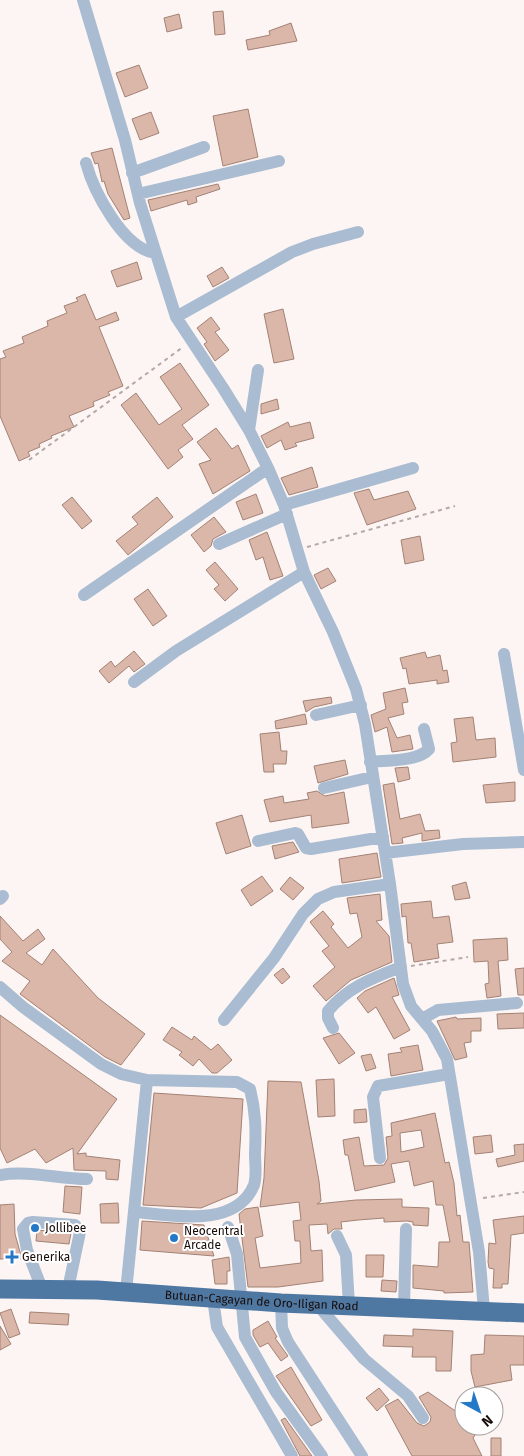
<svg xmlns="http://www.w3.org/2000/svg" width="524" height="1456" font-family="'Fira Sans',sans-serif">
  <rect width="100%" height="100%" fill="#fdf5f3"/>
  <path fill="#dab7a9" stroke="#a38275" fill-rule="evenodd" d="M223,11L225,34L215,35L213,12Z
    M179,14L182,28L167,32L164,18Z
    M291,23L297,41L248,50L246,40L270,35L269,31Z
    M139,65L148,88L125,97L116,73Z
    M248,109L258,157L223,166L213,116Z
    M151,112L159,133L140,140L132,119Z
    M112,148L130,218L124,220L108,194L104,181L102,182L98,163L95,164L91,153Z
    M218,184L220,189L196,197L197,202L188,205L187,200L151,211L148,200Z
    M137,262L142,279L117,287L111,271Z
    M222,267L229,278L213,287L207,276Z
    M85,294L96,320L116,312L119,320L99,327L123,386L108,392L110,395L93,402L94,406L69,416L74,427L51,436L52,438L39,444L40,447L28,452L30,456L19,461L0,416V359L6,357L3,351L24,343L22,337L48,326L47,321L67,313L64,306L78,301L76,298Z
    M283,309L294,359L274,363L264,314Z
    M211,317L220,329L215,332L229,350L215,361L204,344L207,342L197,328Z
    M180,363L209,405L182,425L193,439L178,450L183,457L168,469L121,405L136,393L159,425L182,409L160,377Z
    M277,399L279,409L261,414V404Z
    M288,422L290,427L310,422L314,438L295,443L297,446L285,450L281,440L267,448L261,436Z
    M216,428L232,449L238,445L250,471L213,494L199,464L211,460L197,442Z
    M312,467L318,487L289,495L281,478Z
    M369,489L374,500L408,491L416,509L367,525L354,493Z
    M256,494L263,513L243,520L236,502Z
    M72,497L92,521L82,529L62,505Z
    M157,497L173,517L128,555L116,541L138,524L132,517Z
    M214,517L226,532L213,539L211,546L204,552L191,535Z
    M267,532L283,576L270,580L263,557L256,560L249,540Z
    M420,536L424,560L405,564L401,540Z
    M215,562L238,589L225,601L214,589L219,585L206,570Z
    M328,568L336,581L321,589L314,575Z
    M148,589L167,616L153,626L134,599Z
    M134,651L145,664L134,672L129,666L109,683L99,671L111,661L115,667Z
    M425,652L427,658L440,655L443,671L447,670L449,682L437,684V680L409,684L406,668L403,669L400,658Z
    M405,688L408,702L402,703L404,714L388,718L397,738L410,735L413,749L392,752L387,727L375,732L371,715L386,709L383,693Z
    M331,697L332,703L314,707L306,712L303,701Z
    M305,714L307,724L276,729L275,721Z
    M473,717L476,740L495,738L496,757L453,762L451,743L457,742L454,719Z
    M279,732L281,751H287L286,764H273L274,772H264L260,734Z
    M345,760L348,774L318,783L314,766Z
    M408,767L410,779L398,782L395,768Z
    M515,782V801L486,803L483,785Z
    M394,783L400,819L420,814L425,831L439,830L440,838L422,841V833L402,838L403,843L392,844L383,785Z
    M317,791L325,796L344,792L349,823L312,828L311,815L270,822L264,800L283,796L284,803L309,799L307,793Z
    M242,815L251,846L226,854L216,823Z
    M293,842L299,852L275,859L272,846Z
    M377,853L381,877L342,883L339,859Z
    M262,876L273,891L251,906L241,890Z
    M290,877L304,888L293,900L280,889Z
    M466,882L470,898L455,900L452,886Z
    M380,894L382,920L376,921L389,936L392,962L351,980L326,1001L313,986L335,967L322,951L329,946L310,922L323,911L334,924L331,927L348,948L362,937L357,913L350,914L347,898Z
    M431,901L433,918L449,916L453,942L437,944L439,958L414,962L411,943H408L406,916L402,917L401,904Z
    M0,916L23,941L38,929L45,939L26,953L42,965L53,949L98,998L145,1034L121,1065L105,1057L20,994L30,981L2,961L12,952L0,939Z
    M507,938L508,960L498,961L501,996L487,998L485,984L489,983L488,961L474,962L473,940Z
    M283,968L290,977L282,984L274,975Z
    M524,968V995H518L515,969Z
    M394,978L399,995L392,997L410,1030L394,1039L376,1007L368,1013L357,998L365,991Z
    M524,1013V1028L498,1029L497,1014Z
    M0,1015L117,1099L77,1154L86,1153V1156L120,1160L118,1180L106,1179V1171L74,1170L73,1148L46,1163L35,1149L7,1163L0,1148Z
    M456,1017L457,1019L481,1018V1031H471V1042L464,1043L467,1057L455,1060L437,1021Z
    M172,1027L192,1040L194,1036L211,1050L218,1044L232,1060L217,1073H212L199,1059L193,1066L179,1055L182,1052L163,1040Z
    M339,1033L355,1053L339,1064L323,1038Z
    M418,1045L423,1070L391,1076L388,1054L402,1052L400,1048Z
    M371,1054L376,1068L366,1071L361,1056Z
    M334,1079L335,1116L318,1117L316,1080Z
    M268,1081L301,1082L319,1181L321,1201L317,1204L356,1200L402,1199V1207L429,1208L428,1226L413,1225V1222L407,1221L384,1222V1218L358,1220L341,1222L342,1229H334L328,1234L327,1224L309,1225L311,1251L322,1250L323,1281L278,1287H248L239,1214L245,1209L258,1207L263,1236L255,1238L260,1268L301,1263L300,1241H295L293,1221L301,1220L299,1202L260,1207L264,1178Z
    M154,1093L243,1099L237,1193L201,1208L143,1205Z
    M366,1109L367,1122L354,1123V1110Z
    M435,1113L445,1163L449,1162L454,1183L457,1216L460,1215L463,1242H469L473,1292L444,1293V1291L413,1288V1265L438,1267L439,1242H450L443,1205H436L433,1181L414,1186L409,1161L391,1164L395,1182L355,1191L348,1155H345L343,1140L359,1137L364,1166L384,1165L388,1158L386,1137L392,1136L391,1123ZM421,1130L424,1147L401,1152L400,1133Z
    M491,1135L493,1152L475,1154L473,1137Z
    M524,1144V1161L498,1167L496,1159L515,1155L514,1145Z
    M65,1186L82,1187L80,1214L63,1212Z
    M118,1203L119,1223H101L100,1204Z
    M14,1204L15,1234L22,1259H0V1205Z
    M524,1216V1233L511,1235L508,1284H502V1288H493L494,1269L489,1268L488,1262L489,1243L496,1244L493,1220Z
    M142,1221L204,1225L214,1256L140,1250Z
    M37,1230L71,1233L69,1244L36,1241Z
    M366,1255H384L383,1277H366Z
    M229,1257L230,1271H227V1284H215L212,1260Z
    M382,1280L397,1281L396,1292L381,1291Z
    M11,1309L20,1334L9,1338L0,1313Z
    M30,1312L69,1314L68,1325L29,1323Z
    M268,1321L277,1337L275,1338L288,1356L281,1361L268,1343L260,1347L253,1335V1330Z
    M0,1326L11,1344L0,1350Z
    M413,1329L453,1331L451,1371H436V1357H412L413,1347L383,1346L384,1335L413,1336Z
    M485,1335L524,1336V1365H510L512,1380L475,1387L471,1371V1355L484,1354Z
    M291,1367L322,1420L311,1426L276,1376Z
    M379,1388L389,1400L377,1411L366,1398Z
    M428,1392L464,1417V1426H481L473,1438L482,1456H412L385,1406L398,1399L417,1423L424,1426L430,1422L431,1417L419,1397Z
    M285,1418L312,1456H300L281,1420Z
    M491,1438H501V1456H491Z"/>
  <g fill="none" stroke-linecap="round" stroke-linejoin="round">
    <path stroke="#b3aaa7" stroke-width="2" stroke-dasharray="4 4" stroke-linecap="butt" d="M29,460L183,347
      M307,547L455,506
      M411,966L468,957
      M483,1198L524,1192"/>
    <path stroke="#a9bcd1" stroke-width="12" d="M83,0L125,140L140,203L176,317L223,388L249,430L268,468L284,505L304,572L333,632L356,689L365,724L390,884L403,984L411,1006L432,1031L447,1059L479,1252L484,1310
      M86,163C94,192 123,248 155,253
      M132,173L204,147
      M138,194L279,161
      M176,317L292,252L313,244L358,232
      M249,430L258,370
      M284,505L413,468
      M219,544L287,514
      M84,595L268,468
      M504,654L524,770
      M134,682L176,651L304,572
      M316,715L361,705
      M370,762C386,760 418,762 429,749L424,729
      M324,788L372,777
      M258,841L295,833L298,834L306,848L311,849L383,837
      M385,853L463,844L524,842
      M0,899L3,896
      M0,987L23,1007L101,1064L121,1074L147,1080L126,1292
      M422,1019L438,1010L517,1003
      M224,1020L274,958L303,914L318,899L334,892L390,884
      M333,1028L328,1018V1011C348,987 373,978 401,967
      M380,1158L373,1097L378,1086L449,1074
      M0,1175C29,1170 58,1179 87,1179
      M135,1212C171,1215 236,1229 254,1185C257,1176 255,1164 255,1154C256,1131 256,1112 250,1089L237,1082L147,1080
      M228,1227L237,1254L245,1337L276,1392L322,1456
      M337,1236L346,1255L349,1305
      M42,1289L27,1250L23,1229L28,1223L33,1222L75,1225L80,1232L68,1289
      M213,1299L217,1327L292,1456
      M281,1303L282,1328L288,1342L362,1456
      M316,1303L364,1359L408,1396L423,1418
      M404,1307L406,1229"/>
    <path stroke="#4e77a2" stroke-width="19" id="s1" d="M0,1289L97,1290L281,1303L524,1313"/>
  </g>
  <g fill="#2379c7" stroke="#fff" stroke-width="2">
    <circle cx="35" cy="1228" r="5"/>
    <circle cx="174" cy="1238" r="5"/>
    <path d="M9.5 1249.5h5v5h5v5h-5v5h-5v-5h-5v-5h5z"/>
  </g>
  <g text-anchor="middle" stroke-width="4" stroke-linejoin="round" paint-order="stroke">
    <g font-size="12" fill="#180c08" stroke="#fff" text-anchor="start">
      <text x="45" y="1232">Jollibee</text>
      <text x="184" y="1235">Neocentral<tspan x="184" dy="14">Arcade</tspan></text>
      <text x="22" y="1261">Generika</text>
    </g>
    <g font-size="12" fill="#180c08" stroke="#fff">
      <text dy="4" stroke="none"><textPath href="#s1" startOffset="262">Butuan-Cagayan de Oro-Iligan Road</textPath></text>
    </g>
  </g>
  <g transform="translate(479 1411) rotate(140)"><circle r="24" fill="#ffffff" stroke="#a39e9c"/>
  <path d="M0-4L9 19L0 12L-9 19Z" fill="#2379c7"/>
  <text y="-8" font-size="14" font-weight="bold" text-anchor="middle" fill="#180c08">N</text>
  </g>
</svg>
